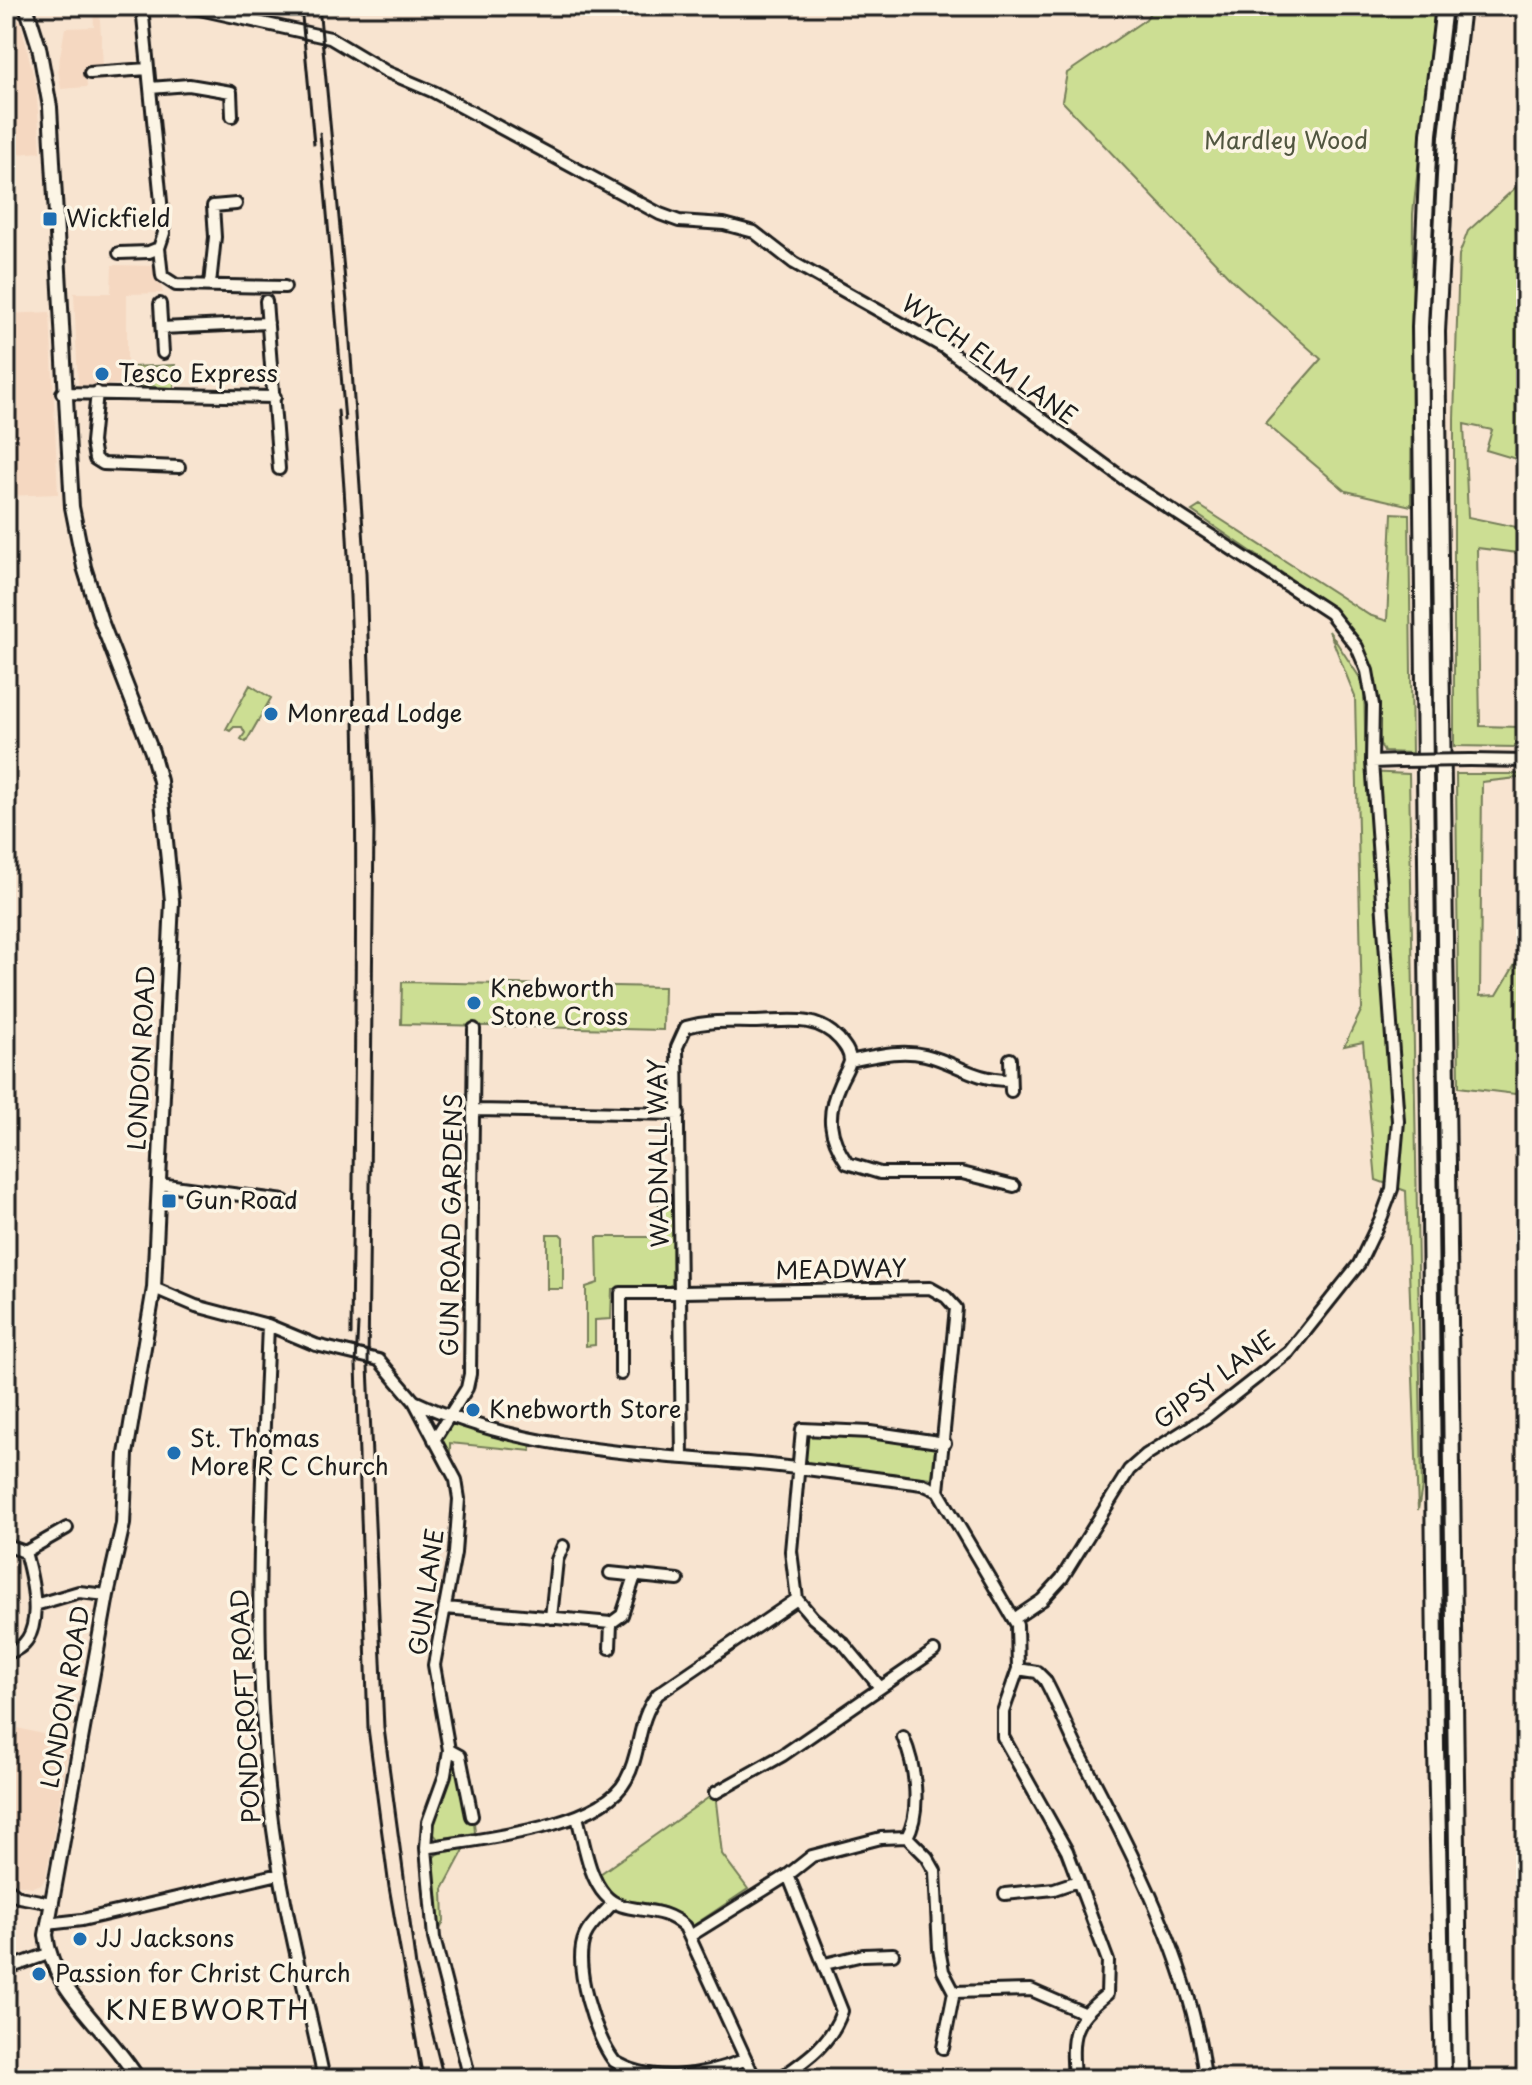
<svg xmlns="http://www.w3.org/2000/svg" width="1532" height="2085" font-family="'Playpen Sans',sans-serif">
  <rect width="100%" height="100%" fill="#f8e4d0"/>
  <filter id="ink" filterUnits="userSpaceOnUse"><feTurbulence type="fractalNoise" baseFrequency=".0125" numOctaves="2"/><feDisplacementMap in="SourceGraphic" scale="16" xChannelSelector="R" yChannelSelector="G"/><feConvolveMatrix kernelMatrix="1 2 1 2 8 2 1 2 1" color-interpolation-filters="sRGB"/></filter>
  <g filter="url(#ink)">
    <path fill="#f5d8c1" d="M93,6H99L103,65H85L87,87L61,89L58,68L65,28L94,27Z
      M6,20H20L36,86L41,152L6,155Z
      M112,265L156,266L163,293L127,294V384L78,386L74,293H111Z
      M50,312L58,494L6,496V314Z
      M6,1725L70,1741L46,1876L42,1884L32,1887L16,1884L6,1876Z"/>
    <path fill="#ccde93" stroke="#747d58" stroke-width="2" d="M1154,6H1435L1413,214L1411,506L1346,491L1265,423L1321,359L1232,280L1062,101L1067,73L1146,19Z
      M1526,178V407L1521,413L1526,420V462L1486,450L1492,430L1464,424L1468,517L1526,529V554L1477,548L1480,726L1519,727L1517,747L1454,746V419L1459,255L1468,231Z
      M175,365L174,388L131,385L132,367Z
      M1200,506L1369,615L1387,621L1392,513L1409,514L1412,753L1384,752L1380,744C1378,680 1377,652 1329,605L1192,511Z
      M1329,631L1364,684L1366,772L1409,774L1422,1487L1418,1510L1406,1191L1376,1180L1363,1042L1344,1046L1362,1009L1355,697Z
      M250,685L271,698L246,742L241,739L245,733L242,727H234L230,731L226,729Z
      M1456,774H1526V777L1482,782L1480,996L1497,995L1526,946V1080L1515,1094L1459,1087Z
      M402,982L664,987L663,1030L401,1024Z
      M659,1204H671L673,1208L672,1284L664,1289H612L611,1319L595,1320V1345L586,1346V1287L598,1283L597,1237H657Z
      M547,1234H560L563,1237V1289H547Z
      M459,1423L530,1442L531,1451L450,1443V1458C442,1445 436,1435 450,1425Z
      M806,1434L873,1437L935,1448L932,1478L802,1463Z
      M452,1757L457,1759L467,1821L474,1822L475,1833L438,1839L431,1831V1822Z
      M715,1793L722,1854L748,1889L691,1927C683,1919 675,1911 664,1907C641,1899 603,1907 600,1874Z
      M465,1848L443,1889L444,1922L437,1934L433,1858L437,1854Z"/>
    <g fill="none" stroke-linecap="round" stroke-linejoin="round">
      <g stroke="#1c1c1c" stroke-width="16">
        <path id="minor" d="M142,6L164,233L159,248L162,276L176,285L285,287
          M186,6L330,38L387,72L434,92L660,214L679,221L724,224L754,232L794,263L945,348L1124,479L1330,613L1357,647L1367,671L1373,705L1372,762L1398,1121L1392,1189L1382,1216L1359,1264L1289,1352L1206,1417L1146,1455L1129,1470L1062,1578L1042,1600L1014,1619
          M90,73L148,69
          M150,88L189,85L231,92L232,116
          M119,253L149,252L159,248
          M210,284L215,237L213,206L236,204
          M266,301L279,469
          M160,304L163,353
          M162,328L268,323
          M97,392L92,442L95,459L103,464L179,467
          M62,393L275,397
          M1470,760L1526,761
          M1372,762L1399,761
          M1010,1059L1011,1091
          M850,1061C875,1056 900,1049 925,1055C958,1063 973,1080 1009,1080
          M475,1110L679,1114
          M159,1184L284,1201
          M154,1288L196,1306L268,1325L316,1345L379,1360L414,1401L456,1480L459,1499L455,1553L434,1665L449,1750L445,1775L428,1822L426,1848L434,1938L467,2067L464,2079
          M268,1325C262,1486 251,1645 270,1805C280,1898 305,1988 324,2079
          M621,1374V1293L930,1288L946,1297L956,1308L938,1491
          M414,1401C521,1451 643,1454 759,1464C813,1469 867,1477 922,1484L938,1491L1017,1625L1018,1669L1003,1712V1737L1067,1851L1108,1961L1107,1994C1071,2023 1071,2034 1074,2079
          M434,1440L467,1388L470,1374L474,1029
          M682,1458L677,1047L686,1027C710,1020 728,1022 753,1022C784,1022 815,1013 839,1039C844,1045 850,1052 850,1061C849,1067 843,1076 840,1083C826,1114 828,1135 847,1163L880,1173H962L1014,1186
          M6,1545L25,1552C33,1581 49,1645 6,1653
          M25,1552L67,1528
          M610,1573L678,1580
          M797,1599L813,1618L844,1644L879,1686
          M35,1605L79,1592L107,1595
          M446,1608L611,1623
          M551,1618L557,1560L563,1546
          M610,1648L611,1623L622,1615L635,1576
          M1018,1669L1037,1672L1045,1680C1058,1704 1067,1728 1079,1752C1130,1849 1194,1969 1205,2079
          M903,1737C915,1764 922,1810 907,1837
          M449,1750L460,1756L472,1816
          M715,1793L783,1755L934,1651
          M577,1817C584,1841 588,1876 605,1895C624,1917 660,1902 685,1927L755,2079
          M907,1837L927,1857L935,1871L939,1949L943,1971L954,1992L1031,1990L1084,2013
          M426,1848C478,1839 601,1828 626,1780C642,1751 636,1721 658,1694L797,1599L791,1551L802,1429L870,1432L945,1443
          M6,1887L19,1897L51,1903
          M1005,1894L1054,1889L1078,1881
          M613,1902C605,1914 591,1922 585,1936C572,1965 595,2036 614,2061C651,2085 705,2076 744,2060
          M47,1924L82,1920L279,1874
          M690,1936L788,1875L812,1856L881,1838L907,1837
          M825,1964L863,1955L893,1954
          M6,1969L48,1954
          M943,2048L954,1992
          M779,2079C806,2060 831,2044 842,2011L788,1875"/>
      </g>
      <g stroke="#1c1c1c" stroke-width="18">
        <path id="major" d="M26,6L39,47L50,107L72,507L84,567L101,621L152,752L160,781L172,901L154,1288L126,1454L123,1524L107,1595L46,1935C52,1992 110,2031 138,2079"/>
      </g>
      <g stroke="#1c1c1c" stroke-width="20">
        <path id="highway" d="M1443,2079L1436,1747L1420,327L1429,134L1444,6
          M1460,2079L1437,332L1447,137L1462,6"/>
      </g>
      <use href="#minor" stroke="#fcf5e5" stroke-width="10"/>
      <use href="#major" stroke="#fcf5e5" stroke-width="12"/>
      <use href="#highway" stroke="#fcf5e5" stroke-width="14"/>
      <path stroke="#1c1c1c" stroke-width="3" d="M301,6L314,144
        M319,6L348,313L366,573L374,825L368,1366L384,1728L416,1967L444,2079
        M320,133L345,420
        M338,411C365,718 354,1027 351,1335
        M358,1324L356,1364L368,1728L389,1887L423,2079"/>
      <g stroke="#1c1c1c" stroke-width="16" stroke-linecap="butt">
        <path id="minor-bridge" d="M1399,761L1470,760"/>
      </g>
      <use href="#minor-bridge" stroke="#fcf5e5" stroke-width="10"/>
    </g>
  </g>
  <g fill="#1f6fb2" stroke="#fcf5e5" stroke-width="3">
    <rect x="42" y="211" width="16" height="16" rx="4"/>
    <circle cx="102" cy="374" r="8"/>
    <circle cx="271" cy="714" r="8"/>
    <circle cx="474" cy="1003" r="8"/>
    <rect x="161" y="1193" width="16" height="16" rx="4"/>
    <circle cx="473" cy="1410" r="8"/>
    <circle cx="174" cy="1453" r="8"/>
    <circle cx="80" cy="1939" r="8"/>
    <circle cx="39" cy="1974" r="8"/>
  </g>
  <g text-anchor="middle" stroke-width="7" stroke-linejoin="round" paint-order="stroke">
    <g font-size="24" fill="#515640" stroke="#fcf5e5">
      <text x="1286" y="149">Mardley Wood</text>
    </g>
    <g font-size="24" fill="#1c1c1c" stroke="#fcf5e5" text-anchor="start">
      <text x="66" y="227">Wickfield</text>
      <text x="118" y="382">Tesco Express</text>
      <text x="287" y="722">Monread Lodge</text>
      <text x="490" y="997">Knebworth<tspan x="490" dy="28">Stone Cross</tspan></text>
      <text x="185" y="1209">Gun Road</text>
      <text x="489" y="1418">Knebworth Store</text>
      <text x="190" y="1447">St. Thomas<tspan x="190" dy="28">More R C Church</tspan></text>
      <text x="96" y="1947">JJ Jacksons</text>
      <text x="55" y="1982">Passion for Christ Church</text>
    </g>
    <g font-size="24" fill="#1c1c1c" stroke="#fcf5e5">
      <text transform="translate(989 360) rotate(35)" y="8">WYCH ELM LANE</text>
      <text transform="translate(142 1058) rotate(-87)" y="8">LONDON ROAD</text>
      <text transform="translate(659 1153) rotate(-91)" y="8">WADNALL WAY</text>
      <text transform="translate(452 1225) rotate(-89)" y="8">GUN ROAD GARDENS</text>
      <text transform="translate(841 1270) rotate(-1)" y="8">MEADWAY</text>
      <text transform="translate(1215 1380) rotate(-37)" y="8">GIPSY LANE</text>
      <text transform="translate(427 1592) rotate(-82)" y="8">GUN LANE</text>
      <text transform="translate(66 1697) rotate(-80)" y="8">LONDON ROAD</text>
      <text transform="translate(246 1706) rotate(-93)" y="8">PONDCROFT ROAD</text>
    </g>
    <g font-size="28" letter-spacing="2" fill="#1c1c1c" stroke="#fcf5e5">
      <text x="208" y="2020">KNEBWORTH</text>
    </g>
  </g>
  <rect width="1532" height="2085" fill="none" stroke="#fcf5e5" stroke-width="32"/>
  <rect x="16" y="16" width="1500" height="2053" fill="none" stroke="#1c1c1c" stroke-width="3" filter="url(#ink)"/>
</svg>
